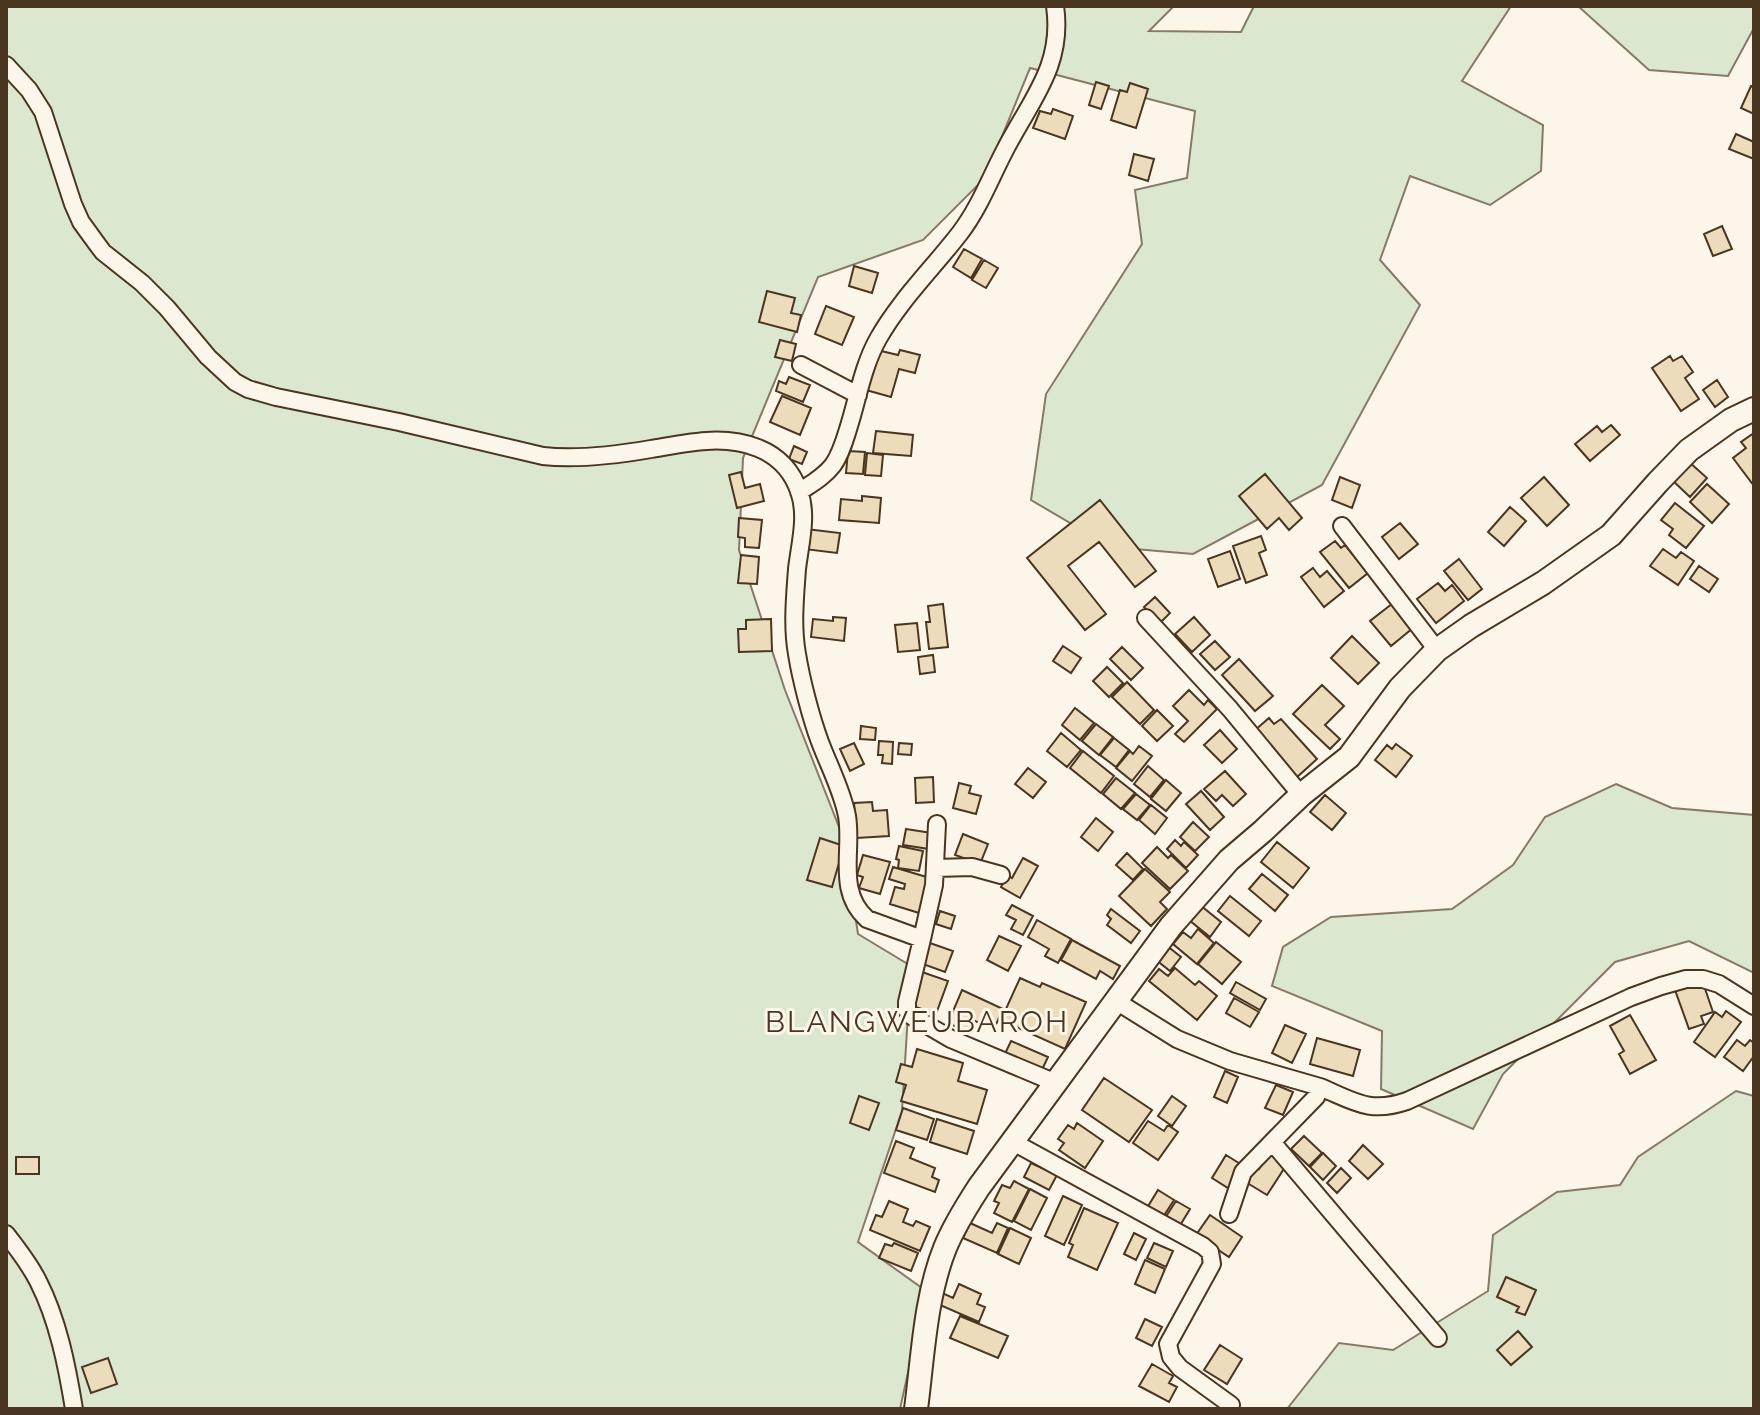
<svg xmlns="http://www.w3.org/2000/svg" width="1760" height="1415" font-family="Raleway,sans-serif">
  <rect width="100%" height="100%" fill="#fbf6e9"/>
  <path fill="#dce7d0" stroke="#887966" stroke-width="2" d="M6,6H1174L1149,31L1241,32L1254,6H1511L1462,81L1543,125L1541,171L1490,205L1410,176L1380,260L1420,305L1322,485L1193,554L1111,547L1031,500L1046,394L1142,244L1135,190L1187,178L1195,111L1030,68L985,178L923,240L818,277L743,458L739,550L785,690L843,837L858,934L911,966L902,1111L858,1242L926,1291L900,1409H6Z
    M1578,6H1754V28L1728,76L1649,70Z
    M1616,784L1672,808L1754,815V973L1689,941L1615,962L1503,1074L1473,1129L1381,1089L1382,1031L1272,986L1283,947L1331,917L1452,909L1513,865L1545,817Z
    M1736,1091L1754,1096V1409H1287L1339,1343L1393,1350L1488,1291L1493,1235L1557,1192L1620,1185L1638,1157Z"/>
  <path fill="#ecdcbc" stroke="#4a3520" stroke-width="2" d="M1096,82L1109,86L1101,109L1089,105Z
    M1130,83L1148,89L1136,128L1111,120L1120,90L1127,92Z
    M1751,86L1754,87V114L1741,108Z
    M1053,109L1073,116L1065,139L1033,128L1040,111L1051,114Z
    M1736,134L1754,142V159L1729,149Z
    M1134,154L1154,159L1148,181L1129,175Z
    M1722,226L1732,249L1713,256L1704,234Z
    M964,249L982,259L971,278L953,267Z
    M984,260L998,268L986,288L972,280Z
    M854,266L878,273L872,293L849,286Z
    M767,291L795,298L791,313L801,315L797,332L759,322Z
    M826,306L854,317L842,345L815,334Z
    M780,340L796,344L792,361L775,357Z
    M877,350L898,355L900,350L920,355L915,373L899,369L891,397L866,390Z
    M1670,356L1673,361L1682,356L1693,372L1685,378L1699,399L1681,411L1652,368Z
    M789,377L810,385L803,402L776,391L779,381L786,384Z
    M1717,380L1728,397L1715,407L1703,390Z
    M782,396L811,408L800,435L770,422Z
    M1611,425L1620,435L1590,461L1575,444L1597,426L1602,432Z
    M876,431L913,435L911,456L873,453Z
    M1754,433V486L1733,458L1746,448L1741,442Z
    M794,446L807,452L802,464L789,459Z
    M848,451L865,452L863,474L846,473Z
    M867,453L883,455L881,476L865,475Z
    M1688,461L1707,478L1690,497L1671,479Z
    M741,472L745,488L760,484L764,501L737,508L729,475Z
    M1265,474L1302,518L1289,530L1279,518L1267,529L1239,496Z
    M1340,477L1360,485L1352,508L1332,500Z
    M1544,477L1569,505L1547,526L1521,498Z
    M1707,484L1729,504L1712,523L1690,502Z
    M862,496L881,498L879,523L839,520L841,499L862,501Z
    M1100,500L1156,571L1135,587L1099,542L1068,566L1106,614L1085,630L1027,558Z
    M1675,503L1704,526L1686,548L1669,535L1673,529L1661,520Z
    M1510,507L1526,521L1504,546L1488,532Z
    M739,518L762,520L759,548L745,547V538L738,537Z
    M1400,523L1418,544L1399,559L1382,537Z
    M806,529L840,533L837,553L804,549Z
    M1261,536L1266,550L1259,553L1267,575L1246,583L1233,546Z
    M1335,541L1341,548L1345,545L1368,573L1349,588L1320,552Z
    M1663,549L1676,558L1681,552L1694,561L1678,585L1650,566Z
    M1230,551L1240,579L1218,587L1208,559Z
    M741,555L759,557L757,584L738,583Z
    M1459,559L1482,589L1468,600L1444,571Z
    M1699,566L1718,579L1709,592L1690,579Z
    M1313,568L1320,577L1327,571L1344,591L1324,607L1301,577Z
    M1438,583L1445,591L1452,585L1464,601L1436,623L1417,599Z
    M1155,597L1170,613L1159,624L1144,607Z
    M1397,600L1413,628L1391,646L1370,621Z
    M943,604L948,647L929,649L926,622H930L928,606Z
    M833,617L846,618L844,641L811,637L813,619L833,621Z
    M1194,617L1210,635L1192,652L1175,634Z
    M771,619L772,651L739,652L738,629H746V620Z
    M917,623L920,650L898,652L895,625Z
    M1352,636L1379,663L1358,684L1331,658Z
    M1215,641L1230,657L1215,670L1200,654Z
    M1063,646L1081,658L1071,673L1053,661Z
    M1122,647L1143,668L1131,680L1110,659Z
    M933,655L935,672L920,674L918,657Z
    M1239,659L1273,696L1255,711L1222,675Z
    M1107,667L1123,683L1109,697L1093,681Z
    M1127,682L1154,710L1140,724L1112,697Z
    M1322,685L1344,706L1325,725L1340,739L1330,749L1293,714Z
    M1189,690L1204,705L1208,700L1217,709L1184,742L1175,734L1188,721L1173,706Z
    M1075,708L1094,723L1080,740L1062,725Z
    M1157,710L1173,726L1157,741L1142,726Z
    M1269,718L1274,724L1281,719L1317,759L1296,778L1254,731Z
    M1096,724L1113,737L1099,755L1082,741Z
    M861,726L876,728L875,740L860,739Z
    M1220,730L1237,749L1222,763L1204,745Z
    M1061,733L1081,750L1067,767L1047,751Z
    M1114,738L1129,750L1116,767L1100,755Z
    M879,741L893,742L892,764L882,763L883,755H878Z
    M854,743L864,764L850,771L840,749Z
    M899,743L912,744L911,755L898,754Z
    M1396,744L1412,756L1396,777L1375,760L1387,745L1392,749Z
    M1139,746L1152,756L1132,781L1116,768L1130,751L1133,754Z
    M1083,751L1114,776L1101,793L1070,768Z
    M1148,766L1164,780L1150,797L1134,784Z
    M1028,768L1046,782L1033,798L1015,784Z
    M1225,771L1246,794L1233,806L1222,795L1216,801L1204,789Z
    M933,777L934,802L916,803L915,778Z
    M1116,778L1135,793L1121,809L1103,794Z
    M1166,780L1181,793L1166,811L1151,799Z
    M959,783L971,786L969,793L981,796L976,814L953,808Z
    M1201,791L1224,817L1210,830L1186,804Z
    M1136,794L1150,805L1137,820L1123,809Z
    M1325,795L1346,813L1332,830L1310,812Z
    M872,802L873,811L887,810L889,836L857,838L854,803Z
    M1151,805L1167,818L1155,834L1139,820Z
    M1096,818L1113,832L1098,851L1081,837Z
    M1193,822L1209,837L1195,851L1180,837Z
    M906,829L932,833L929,849L903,845Z
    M963,834L988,844L980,864L955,855Z
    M820,838L844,846L832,887L807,880Z
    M1175,840L1181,846L1184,842L1198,855L1186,868L1167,849Z
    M1277,842L1309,868L1293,888L1261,862Z
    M899,846L923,851L919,871L898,868L899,860L896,859Z
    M1157,847L1168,858L1171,855L1188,871L1170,889L1142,863Z
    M1127,853L1143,869L1133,880L1116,865Z
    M863,855L890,862L880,894L859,888L863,877L857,875Z
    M1023,858L1038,866L1020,898L1001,887L1007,875L1012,878Z
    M893,867L930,878L919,913L890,904L895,887L904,889L905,884L889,879Z
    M1145,869L1170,892L1160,902L1167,909L1151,926L1119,896Z
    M1262,874L1288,895L1275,911L1249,889Z
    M1230,896L1261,921L1249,936L1218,911Z
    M1012,905L1033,916L1023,935L1011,929L1016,920L1006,915Z
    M1200,905L1221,922L1210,937L1189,920Z
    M1111,909L1140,931L1131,943L1107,925L1111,919L1107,915Z
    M940,911L955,916L951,929L936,924Z
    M1037,920L1071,939L1058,963L1045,956L1049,949L1028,937Z
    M1198,929L1214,943L1197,964L1173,944L1183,932L1191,938Z
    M999,936L1021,946L1008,971L987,960Z
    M1072,940L1120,966L1113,979L1100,971L1096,979L1061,960Z
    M927,942L953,951L945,972L920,963Z
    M1216,942L1241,962L1222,984L1198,964Z
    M1166,945L1181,957L1170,971L1155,959Z
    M1175,968L1195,985L1199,981L1217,996L1197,1020L1149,981L1159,969L1168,976Z
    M922,972L948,981L936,1014L910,1005Z
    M1020,978L1040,987L1042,983L1086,1002L1065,1049L1001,1020Z
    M1702,980L1713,1012L1701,1016L1704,1024L1689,1029L1675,990Z
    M1236,982L1266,999L1260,1010L1230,993Z
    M962,990L1003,1009L994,1029L975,1021L970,1033L948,1023Z
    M1234,998L1259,1012L1250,1027L1226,1013Z
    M1726,1011L1741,1022L1715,1057L1694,1042L1715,1012L1722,1017Z
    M1630,1015L1656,1060L1630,1074L1619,1054L1624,1051L1610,1026Z
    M1285,1025L1306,1034L1292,1063L1272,1053Z
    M1317,1038L1360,1050L1353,1076L1310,1064Z
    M1737,1040L1745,1046L1750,1040L1754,1043V1056L1743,1071L1724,1057Z
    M1011,1041L1048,1057L1040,1074L1003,1058Z
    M917,1049L963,1063L958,1081L987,1090L977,1124L901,1101L906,1085L896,1082L901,1064L912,1067Z
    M1225,1071L1238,1077L1227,1103L1214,1097Z
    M1104,1078L1152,1110L1129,1142L1082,1110Z
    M1276,1085L1293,1092L1283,1115L1265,1108Z
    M859,1096L879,1103L869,1130L850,1123Z
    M1172,1096L1186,1106L1172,1126L1158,1116Z
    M903,1108L934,1119L927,1140L896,1130Z
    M937,1119L974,1131L967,1154L930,1142Z
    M1148,1121L1164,1131L1168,1125L1178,1132L1158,1160L1133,1143Z
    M1077,1123L1103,1141L1085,1168L1059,1150L1064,1143L1058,1139L1068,1125L1074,1129Z
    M1304,1136L1322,1153L1309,1166L1291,1149Z
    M896,1141L914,1148L910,1158L935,1168L932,1177L939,1180L935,1192L884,1173Z
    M1363,1145L1383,1164L1368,1179L1349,1161Z
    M1269,1153L1287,1164L1267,1195L1244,1181L1254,1165L1259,1169Z
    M1323,1153L1336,1166L1323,1180L1310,1167Z
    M1226,1155L1242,1165L1228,1188L1212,1178Z
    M16,1157H39V1174H16Z
    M1031,1163L1057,1175L1049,1190L1024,1177Z
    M1341,1168L1351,1178L1337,1193L1327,1183Z
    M1014,1181L1029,1189L1012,1222L994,1213L999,1203L994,1201L1002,1185L1010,1188Z
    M1030,1189L1047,1198L1031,1230L1014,1221Z
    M1158,1190L1174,1200L1163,1217L1147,1208Z
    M1063,1196L1082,1205L1064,1245L1045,1236Z
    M889,1201L908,1209L903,1222L913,1226L916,1221L930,1227L920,1251L870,1230L876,1215L882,1217Z
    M1176,1201L1190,1209L1179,1227L1165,1218Z
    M1084,1208L1118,1223L1097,1270L1068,1257L1073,1245L1069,1243Z
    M1210,1215L1242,1237L1229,1257L1196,1235Z
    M970,1223L992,1233L997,1223L1008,1228L997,1253L963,1238Z
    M1010,1228L1031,1238L1019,1264L998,1254Z
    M1134,1233L1146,1239L1136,1260L1124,1254Z
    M894,1243L918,1253L911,1271L879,1258L885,1244L892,1246Z
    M1154,1243L1173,1251L1166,1267L1147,1258Z
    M1145,1260L1165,1269L1155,1293L1135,1284Z
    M1506,1277L1536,1290L1525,1315L1516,1312L1519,1307L1497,1297Z
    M959,1284L981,1294L977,1304L985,1307L979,1322L933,1302L938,1291L953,1298Z
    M960,1316L1008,1336L998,1358L950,1338Z
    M1145,1319L1162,1327L1152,1346L1136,1338Z
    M1518,1331L1532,1347L1511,1365L1497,1350Z
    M1220,1345L1242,1359L1227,1384L1204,1370Z
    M108,1358L117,1384L91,1393L82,1367Z
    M1152,1364L1173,1376L1169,1383L1177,1387L1169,1402L1139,1386Z"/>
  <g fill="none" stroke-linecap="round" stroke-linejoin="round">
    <g stroke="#4a3520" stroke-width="20">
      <path id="street" d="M6,65L29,90L43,112L73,204L81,222L97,244L103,252L142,283L167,308L208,357L235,382L248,389L276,397L399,422L543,456C578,460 616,455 651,449C687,443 723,434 758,448C778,456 792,471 799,491C808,516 800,543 797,569C795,597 792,626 797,654C801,679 811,718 820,742C829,766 842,790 847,816C853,851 836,891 867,919L922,939L907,1002V1010L910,1015L951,1039L1056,1083
        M801,365L858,395
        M799,492C811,484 824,477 833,465C841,454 845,439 849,426C858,397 863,366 878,339C900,300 933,268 960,233C979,208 990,179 1004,152C1029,102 1064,67 1055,6
        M1342,526L1437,650
        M1146,618L1230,709L1301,795
        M935,868L972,867L1001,875
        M922,939L934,885L937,824
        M1116,1001L1177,1039L1230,1061L1320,1087L1316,1097L1243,1172L1229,1214
        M1320,1087C1354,1101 1369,1114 1407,1101L1631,997L1661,986L1686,979H1703L1719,984L1754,1006
        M1013,1142L1203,1246L1210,1252L1212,1264L1168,1344L1171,1357L1180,1368L1231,1405
        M1272,1142L1438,1338
        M6,1234C17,1248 30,1265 38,1281C58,1320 67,1366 74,1409"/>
    </g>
    <g stroke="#4a3520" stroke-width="26">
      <path id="secondary" d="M916,1409C923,1356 925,1298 945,1248C954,1226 966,1207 979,1187L1171,926L1229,860L1263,831L1301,795L1349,757L1400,688L1437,650L1471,626L1543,583L1611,535L1658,482L1689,450L1731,420L1754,409"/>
    </g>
    <use href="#street" stroke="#fbf6e9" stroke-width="16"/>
    <use href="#secondary" stroke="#fbf6e9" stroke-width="22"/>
  </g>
  <g text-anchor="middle" stroke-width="6" stroke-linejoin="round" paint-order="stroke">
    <g font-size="30" letter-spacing="2" fill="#4a3520" stroke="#fbf6e9">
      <text x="917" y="1032">BLANGWEUBAROH</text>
    </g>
  </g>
  <rect width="1760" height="1415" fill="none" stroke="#4a3520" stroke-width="16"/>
</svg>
